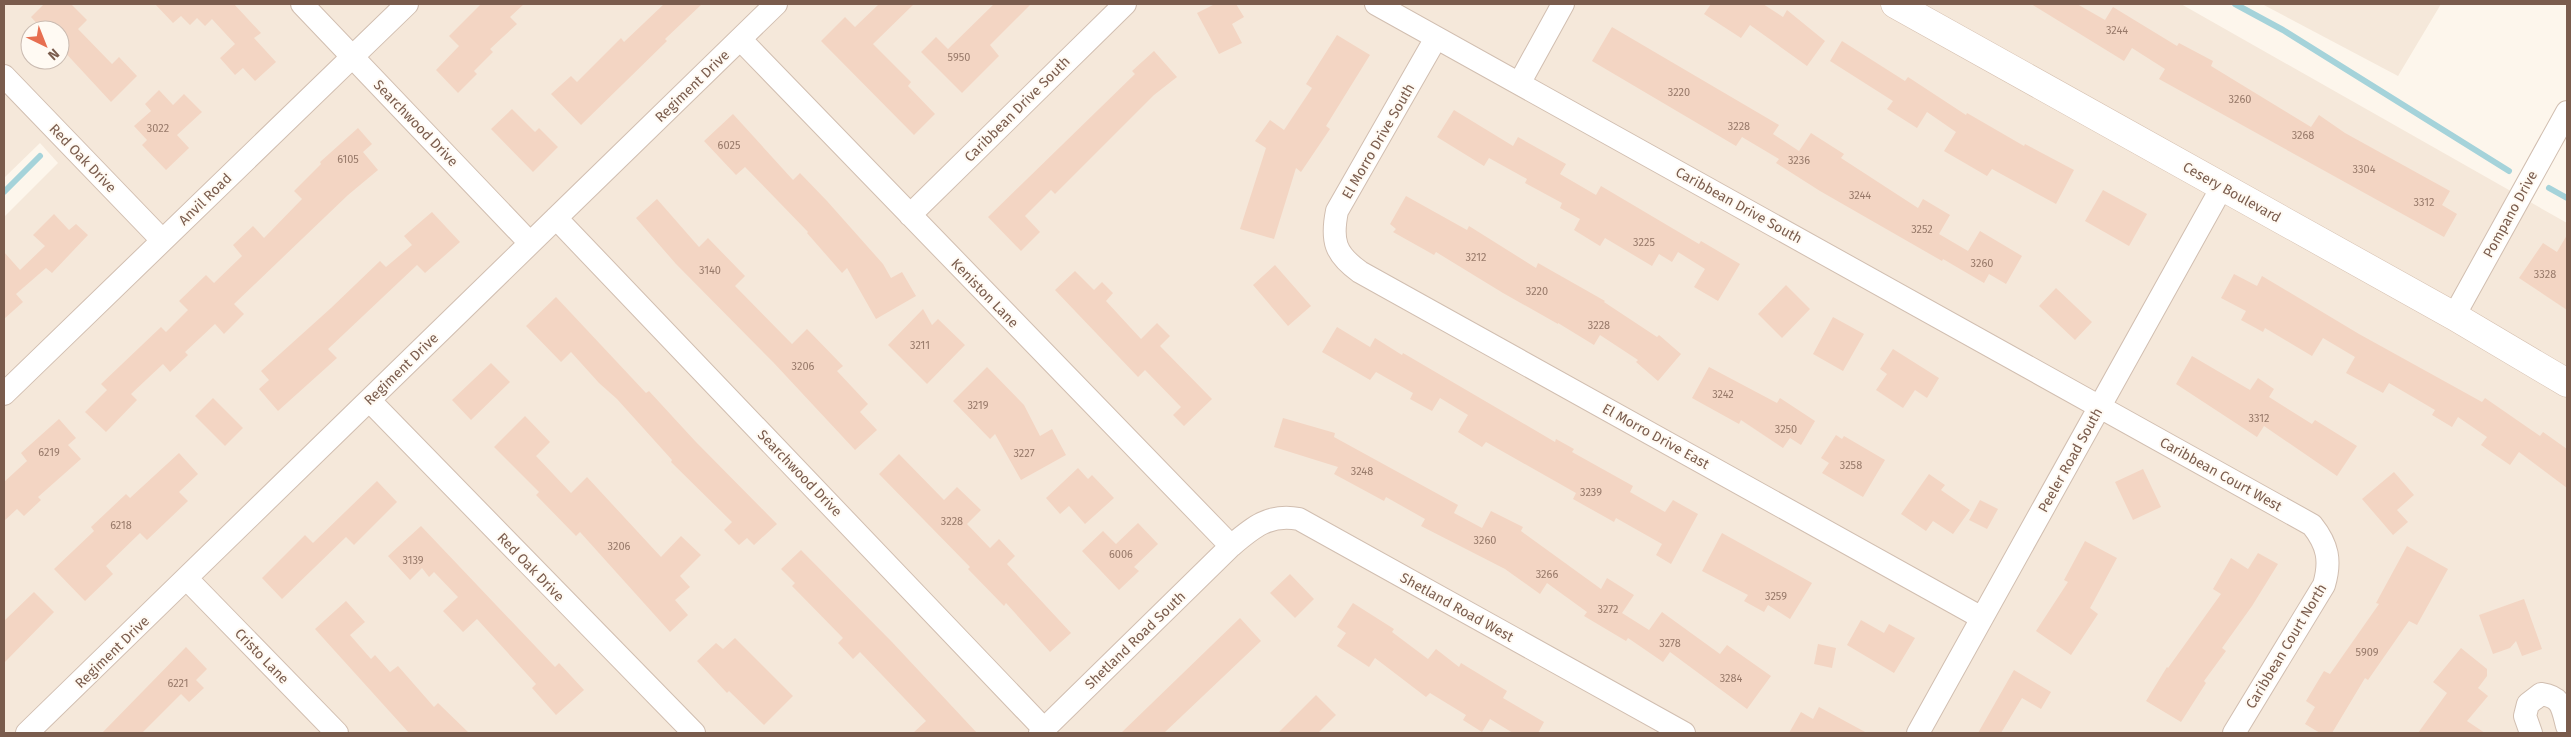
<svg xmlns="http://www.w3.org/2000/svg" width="2571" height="737" font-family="'Fira Sans',sans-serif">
  <rect width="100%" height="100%" fill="#fdf6ec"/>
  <path fill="#f5e8da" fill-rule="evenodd" d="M4,4H2181L2567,223V733H4V217L58,163L40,143L4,178ZM30,30H60V60H30Z
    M2262,4H2441L2398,76Z"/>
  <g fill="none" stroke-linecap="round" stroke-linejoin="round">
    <path stroke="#a5d3da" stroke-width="6" d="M2235,4L2283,30L2509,171
      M2549,188L2567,198
      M4,192L40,156"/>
  </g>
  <path fill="#f3d5c3" d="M44,4H71L87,20L78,29L112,64L119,57L137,76L111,102L60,47V30H43L31,17Z
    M155,4H234L261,33L254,38L276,62L255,81L243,68L235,75L220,58L235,44L212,19L205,26L197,18L190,25L181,16L173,23Z
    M481,4H524L510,17L517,24L490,49L493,52L474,71L477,74L458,93L436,70L459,46L449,36Z
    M664,4H702L665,39L667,41L581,125L551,94L571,76L577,82L621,38L624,42Z
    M879,4H914L873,44L911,82L908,86L935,114L914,135L821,41L845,17L855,27Z
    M994,4H1031L990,45L999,56L962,93L921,52L936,37L948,49Z
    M1215,4H1236L1244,17L1232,24L1242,43L1219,54L1197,13Z
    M1711,4H1763L1783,17L1787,10L1825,41L1807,66L1750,25L1741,38L1704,14Z
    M2031,4H2077L2105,20L2113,7L2177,46L2179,43L2213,61L2211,66L2311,127L2319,115L2345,133L2450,191L2442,205L2457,214L2444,237L2159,79L2165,69L2132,48L2124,61Z
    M1612,27L1779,125L1773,134L1799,151L1811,133L1844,154L1841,158L1918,208L1923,199L1950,215L1939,234L1968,251L1980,231L2022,256L2006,284L1989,274L1984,283L1943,259L1942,261L1820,191L1776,163L1779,159L1742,137L1736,146L1592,61Z
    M1337,35L1370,55L1326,126L1330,129L1301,172L1296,168L1274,239L1240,229L1266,148L1255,141L1270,120L1284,130L1312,88L1306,84Z
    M1842,41L1905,81L1908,77L1966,115L1967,113L2024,146L2025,144L2074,170L2056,204L1992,169L1987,176L1944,151L1956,132L1927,112L1917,128L1887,109L1893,101L1830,61Z
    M1154,51L1177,77L1154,95L1055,194L1051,190L1025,216L1040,232L1021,251L988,217L1135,74L1132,71Z
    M159,90L173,105L184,94L202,112L177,135L189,148L166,170L142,145L147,140L134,126L151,111L145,104Z
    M512,109L535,132L539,128L558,147L533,172L491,129Z
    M1454,110L1513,146L1518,137L1566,164L1560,174L1596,195L1601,186L1699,244L1701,241L1740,264L1718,301L1694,287L1705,269L1678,252L1672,262L1659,254L1652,266L1605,238L1600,246L1574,230L1580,219L1560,208L1562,203L1525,183L1527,179L1489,158L1484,166L1437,137Z
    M733,114L793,180L800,173L827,201L883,264L891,278L902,272L916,296L876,319L847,268L842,273L807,233L808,232L745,167L736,175L704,141Z
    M358,128L372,144L363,152L378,170L348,195L234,304L244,314L224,334L215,324L185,352L188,355L170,372L163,364L131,394L137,400L106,432L85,412L107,390L101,384L161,327L166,332L188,310L179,301L206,275L214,283L242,256L233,245L253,226L264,238L302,199L294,191L321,164L320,162Z
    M2103,190L2147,214L2129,246L2085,221Z
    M1406,196L1467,230L1469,226L1536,268L1538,263L1605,301L1604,302L1657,337L1659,335L1681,354L1658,381L1636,362L1638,360L1600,335L1594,345L1558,323V324L1503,293L1436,252L1434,255L1393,232L1396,229L1390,224Z
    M657,199L699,247L708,238L745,276L735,286L792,344L807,329L843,366L837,371L868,404L860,412L877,430L855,450L773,362L676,264L636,218Z
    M432,212L460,242L425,273L417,265L328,349L337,358L278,411L259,389L269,380L261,371L331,308L380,261L386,267L412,245L404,236Z
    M54,214L69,230L76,224L88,235L52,273L46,268L16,294L23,302L4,319V252L20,270L45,246L33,235Z
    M2567,235V310L2519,278L2543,243L2557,252Z
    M1275,265L1311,306L1288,326L1253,285Z
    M1075,271L1094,290L1102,282L1113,293L1106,301L1141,339L1157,323L1170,336L1160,346L1212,399L1184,426L1173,415L1181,407L1145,370L1138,377L1055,290Z
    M2234,274L2257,286L2262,276L2359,334L2482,402L2485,398L2540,436L2543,432L2567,449V488L2519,452L2510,465L2481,445L2487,437L2458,417L2452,427L2432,415L2435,410L2389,383L2383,393L2346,373L2355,357L2323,338L2312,356L2265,328L2263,332L2241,320L2246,311L2221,298Z
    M1786,285L1810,309L1782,338L1758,314Z
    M2056,288L2092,322L2075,340L2039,306Z
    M556,297L646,393L649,391L695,441L777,524L754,545L747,538L739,545L724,530L732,522L671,462L672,460L617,399L599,383L571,352L561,362L526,326Z
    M923,309L932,325L938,319L965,345L927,384L888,345Z
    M1833,317L1864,334L1843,371L1813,354Z
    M1337,327L1370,347L1375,338L1402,355L1403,353L1555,442L1556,439L1574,449L1572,452L1633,486L1630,492L1665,512L1673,500L1698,514L1671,564L1656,555L1662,544L1616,518L1614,522L1573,499L1576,493L1486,442L1482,447L1458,432L1468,415L1440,398L1432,411L1410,399L1413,393L1376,372L1370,380L1322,352Z
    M1893,349L1939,378L1927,398L1915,390L1903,408L1876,390L1887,374L1880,369Z
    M2192,356L2250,390L2258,378L2274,389L2269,397L2312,424L2315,420L2357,446L2337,476L2264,426L2257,437L2176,384Z
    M491,363L510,382L471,420L452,400Z
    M987,367L1024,405L1040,436L1052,429L1066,455L1021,480L995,434L990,439L953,401Z
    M1709,367L1777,403L1780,398L1815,421L1801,445L1790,438L1783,448L1741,420L1739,424L1692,398Z
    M213,398L243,428L225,446L195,416Z
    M525,416L550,442L536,456L571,493L587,477L661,557L681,536L701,555L680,576L690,587L675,600L688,615L670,632L580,532L576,536L536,495L539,492L494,447Z
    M1283,418L1335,433L1334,437L1458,505L1454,513L1482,528L1491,511L1523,527L1521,531L1601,589L1607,578L1634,595L1622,613L1649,630L1662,612L1720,654L1727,645L1771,676L1747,709L1670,652L1663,662L1628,638L1626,641L1584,616L1587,612L1547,583L1540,594L1505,569L1421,526L1425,519L1386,497L1384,501L1334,474L1338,467L1274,447Z
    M59,419L76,438L68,445L81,459L38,497L41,500L24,516L17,509L4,521V482L27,461L21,453Z
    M1836,435L1842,439L1844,436L1885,460L1863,497L1822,473L1829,463L1821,458Z
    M179,453L198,474L179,492L188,501L147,540L140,533L106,566L113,574L85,601L54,569L94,531L91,527L126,494L130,498Z
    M899,454L944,500L957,487L981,510L967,524L990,548L999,539L1015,556L1007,564L1071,633L1050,652L1006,603L1004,606L968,569L970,567L879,474Z
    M1078,468L1088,479L1092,475L1114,498L1085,524L1069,506L1060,514L1046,498Z
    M2143,469L2161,507L2133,520L2115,482Z
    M2394,472L2414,495L2397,510L2408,522L2393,535L2362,499Z
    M1929,474L1945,485L1941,490L1970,510L1953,534L1933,521L1926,531L1901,514Z
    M377,481L397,502L354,545L346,537L282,599L262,578L305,535L313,543Z
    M1980,500L1998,509L1987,529L1969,520Z
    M1138,523L1158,544L1134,567L1139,571L1119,590L1082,551L1103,531L1116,544Z
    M421,526L555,667L559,663L584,690L556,715L532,688L536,684L477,619L463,632L443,611L458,597L434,572L429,577L422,568L410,580L388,556Z
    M1722,533L1812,583L1790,619L1768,605L1764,612L1744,601L1748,595L1702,571Z
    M2085,541L2117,558L2090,608L2098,614L2071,655L2036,631L2068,582L2064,580Z
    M2407,546L2448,569L2417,625L2409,621L2368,680L2365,678L2332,733H2320L2305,724L2315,707L2306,701L2324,671L2330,674L2379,604L2376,603Z
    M801,550L892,642L977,733H913L926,721L860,652L853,659L838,643L843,638L792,586L795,583L781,569Z
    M2258,553L2278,564L2252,606L2222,648L2226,651L2204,681L2206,683L2181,722L2146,701L2167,667L2168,668L2221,594L2213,589L2231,558L2248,569Z
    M1290,574L1314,599L1295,618L1270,593Z
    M34,592L54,612L4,663V621Z
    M2524,599L2542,649L2522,656L2516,641L2510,648L2493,654L2479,615Z
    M346,601L365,622L350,635L371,659L375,655L390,672L398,666L434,707L438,703L469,733H409L315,629Z
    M1353,603L1394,629L1392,632L1428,659L1436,649L1459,667L1461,663L1507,691L1503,698L1544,722L1538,733H1513L1490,719L1482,732L1463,720L1466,715L1430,693L1426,697L1375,658L1369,667L1337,646L1346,633L1337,627Z
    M1240,618L1261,641L1164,733H1121Z
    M1861,620L1884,633L1889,624L1915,638L1894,673L1847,645Z
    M735,638L793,696L764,725L729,691L727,693L697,661L716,643L723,649Z
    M1818,644L1836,648L1832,668L1814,664Z
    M186,647L207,669L196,680L204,688L189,702L181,694L142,733H102Z
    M2461,648L2487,669V676L2478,688L2488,696L2467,721L2485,733H2418L2447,693L2433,682Z
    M2014,670L2051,692L2041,709L2022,698L2001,733H1978Z
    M1316,695L1336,715L1318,733H1278Z
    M1819,707L1867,733H1789L1801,712L1813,719Z"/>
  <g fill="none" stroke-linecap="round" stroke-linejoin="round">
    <g stroke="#d1beb0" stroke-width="24">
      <path id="street" d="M302,4L530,243
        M1376,4L2312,525C2328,545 2331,561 2324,585L2234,733
        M1436,38L1337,211C1331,241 1335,254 1360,272L1982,618
        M740,39L1231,546
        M4,76L162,240
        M1520,82L1563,4
        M910,215L1125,4
        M556,218L1044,729
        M2454,316L2567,112
        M4,394L407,4
        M369,400L694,733
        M187,579L337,733
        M27,733L776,4
        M1040,733L1231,546C1252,528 1269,513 1299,519L1684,733
        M1918,733L2222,187
        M2531,733L2525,716L2528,704L2541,694C2562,697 2562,707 2567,726"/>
    </g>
    <g stroke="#d6c0b0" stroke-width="29">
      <path id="secondary" d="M1895,4L2454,316L2567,383"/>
    </g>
    <use href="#street" stroke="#fff" stroke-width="22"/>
    <use href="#secondary" stroke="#fff" stroke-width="28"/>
  </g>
  <g text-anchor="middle" stroke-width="4" stroke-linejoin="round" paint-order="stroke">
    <g font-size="11" fill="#987a6a">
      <text x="2117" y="34">3244</text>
      <text x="959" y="61">5950</text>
      <text x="1679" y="96">3220</text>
      <text x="2240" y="103">3260</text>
      <text x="1739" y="130">3228</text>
      <text x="158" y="132">3022</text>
      <text x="2303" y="139">3268</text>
      <text x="729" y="149">6025</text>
      <text x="348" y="163">6105</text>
      <text x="1799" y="164">3236</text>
      <text x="2364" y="173">3304</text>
      <text x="1860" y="199">3244</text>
      <text x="2424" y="206">3312</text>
      <text x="1922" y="233">3252</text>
      <text x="1644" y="246">3225</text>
      <text x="1476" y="261">3212</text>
      <text x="1982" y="267">3260</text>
      <text x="710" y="274">3140</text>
      <text x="2545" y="278">3328</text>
      <text x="1537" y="295">3220</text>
      <text x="1599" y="329">3228</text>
      <text x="920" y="349">3211</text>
      <text x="803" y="370">3206</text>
      <text x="1723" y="398">3242</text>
      <text x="978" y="409">3219</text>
      <text x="2259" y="422">3312</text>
      <text x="1786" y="433">3250</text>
      <text x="49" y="456">6219</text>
      <text x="1024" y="457">3227</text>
      <text x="1851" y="469">3258</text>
      <text x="1362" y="475">3248</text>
      <text x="1591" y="496">3239</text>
      <text x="952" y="525">3228</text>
      <text x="121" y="529">6218</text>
      <text x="1485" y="544">3260</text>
      <text x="619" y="550">3206</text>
      <text x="1121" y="558">6006</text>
      <text x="413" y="564">3139</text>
      <text x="1547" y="578">3266</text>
      <text x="1776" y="600">3259</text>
      <text x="1608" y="613">3272</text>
      <text x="1670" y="647">3278</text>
      <text x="2367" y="656">5909</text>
      <text x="1731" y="682">3284</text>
      <text x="178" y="687">6221</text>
    </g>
    <g font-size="14" fill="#7a5c4d" stroke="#fffaf3">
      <text transform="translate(692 86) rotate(-44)" y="5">Regiment Drive</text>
      <text transform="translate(1017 109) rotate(-45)" y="5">Caribbean Drive South</text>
      <text transform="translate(416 123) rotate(46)" y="5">Searchwood Drive</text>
      <text transform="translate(1378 141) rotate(-60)" y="5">El Morro Drive South</text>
      <text transform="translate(83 158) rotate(46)" y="5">Red Oak Drive</text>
      <text transform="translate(2232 192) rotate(29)" y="5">Cesery Boulevard</text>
      <text transform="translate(205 199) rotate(-44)" y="5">Anvil Road</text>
      <text transform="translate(1739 205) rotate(29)" y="5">Caribbean Drive South</text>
      <text transform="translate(2510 214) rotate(-61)" y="5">Pompano Drive</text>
      <text transform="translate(985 293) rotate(46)" y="5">Keniston Lane</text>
      <text transform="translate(401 369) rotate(-44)" y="5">Regiment Drive</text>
      <text transform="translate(1656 436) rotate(29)" y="5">El Morro Drive East</text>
      <text transform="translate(2070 460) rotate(-61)" y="5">Peeler Road South</text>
      <text transform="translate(800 473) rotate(46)" y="5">Searchwood Drive</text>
      <text transform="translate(2221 474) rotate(29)" y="5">Caribbean Court West</text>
      <text transform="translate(531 567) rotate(46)" y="5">Red Oak Drive</text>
      <text transform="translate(1457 607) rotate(29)" y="5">Shetland Road West</text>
      <text transform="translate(1135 640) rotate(-44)" y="5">Shetland Road South</text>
      <text transform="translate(2286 646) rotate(-59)" y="5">Caribbean Court North</text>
      <text transform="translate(112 652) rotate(-44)" y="5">Regiment Drive</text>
      <text transform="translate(262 656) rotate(46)" y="5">Cristo Lane</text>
    </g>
  </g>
  <rect width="2571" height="737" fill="none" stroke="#7a5c4d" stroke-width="10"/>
  <g transform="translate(45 45) rotate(137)"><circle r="24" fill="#fffaf3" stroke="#cabbb1"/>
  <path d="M0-4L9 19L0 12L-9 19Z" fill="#e76f51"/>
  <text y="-8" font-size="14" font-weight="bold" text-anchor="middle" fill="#7a5c4d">N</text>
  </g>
</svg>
